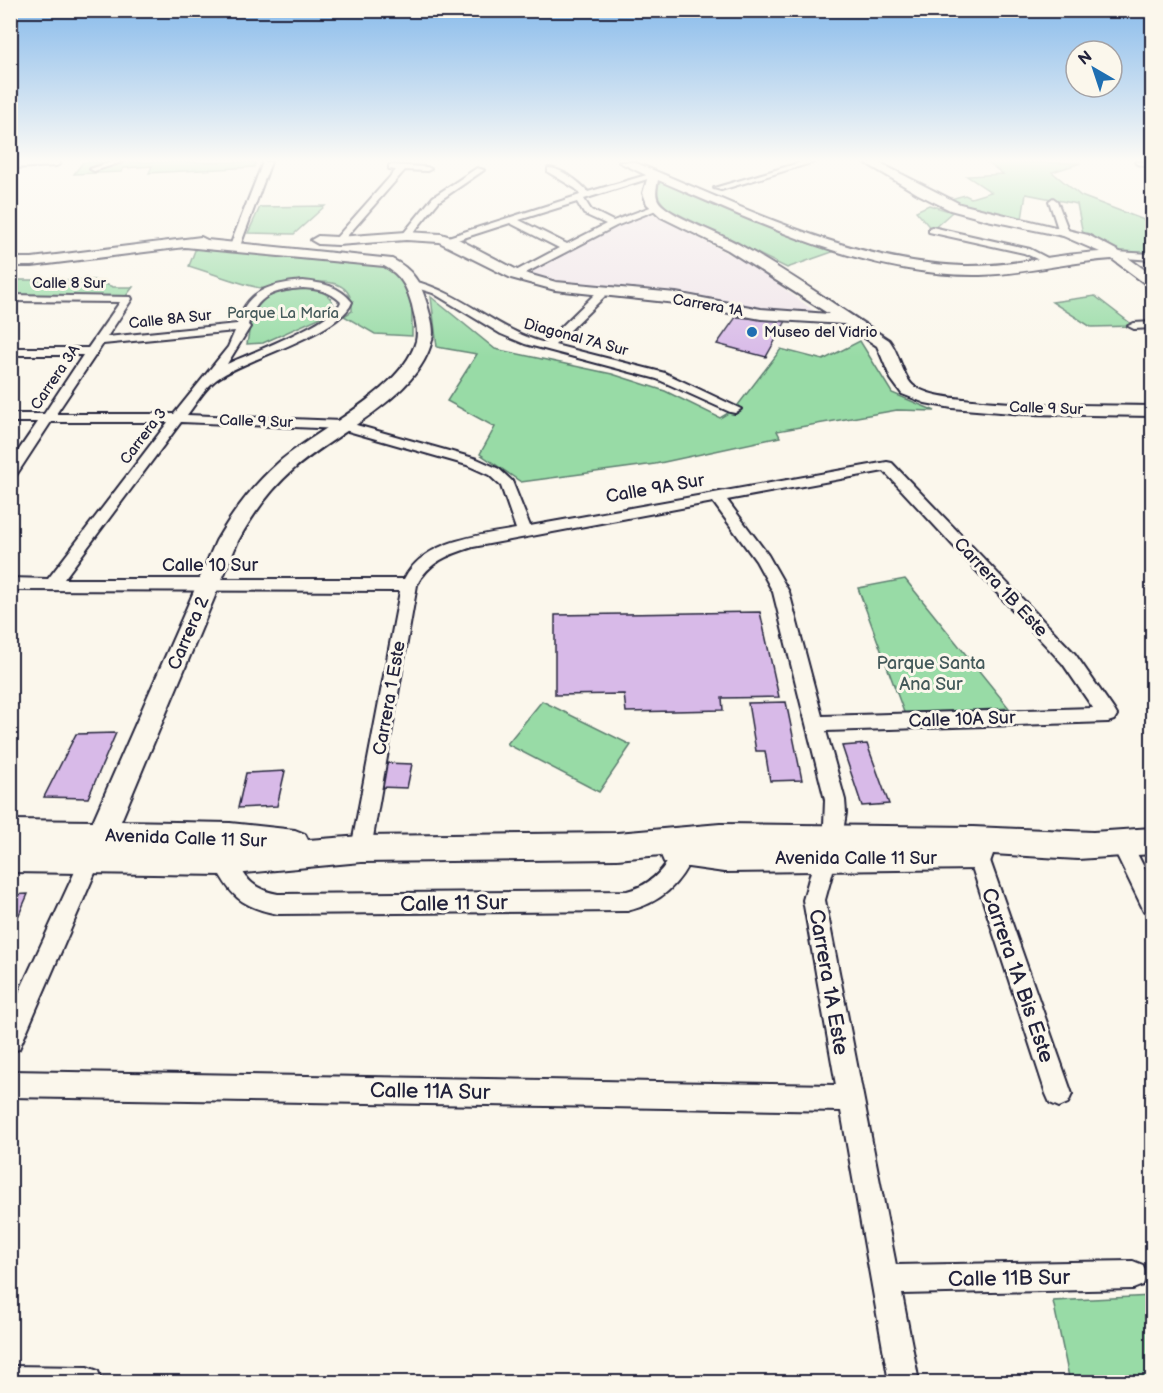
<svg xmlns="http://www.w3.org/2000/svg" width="1163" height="1393" font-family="'Balsamiq Sans',sans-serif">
  <rect width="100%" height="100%" fill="#fbf7ec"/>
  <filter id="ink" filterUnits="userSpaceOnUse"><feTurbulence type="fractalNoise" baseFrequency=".0167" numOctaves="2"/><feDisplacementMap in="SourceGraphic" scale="12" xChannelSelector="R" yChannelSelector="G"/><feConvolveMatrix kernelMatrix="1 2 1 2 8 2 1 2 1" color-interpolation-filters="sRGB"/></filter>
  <g filter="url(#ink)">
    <path fill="#f0e5eb" d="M650,213L756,268L817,313L749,307L650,290L557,281L528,273L617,225Z"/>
    <path fill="#98dba6" stroke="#5d7e70" stroke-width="1.5" d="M83,162H256L254,167L149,173L152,166L124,168L121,172L74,174Z
      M987,162L1081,163L1052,172L1081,196L1152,223V255L1118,253L1083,234L1077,204L1026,194L1022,219L947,200L965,195L971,198L991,192L967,176L1003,174Z
      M660,181L808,243L835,251L787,268L668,209C658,199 655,194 660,181Z
      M929,205L952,212L932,230L916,211Z
      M325,206L294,234L248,233L260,207Z
      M197,245L379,264C414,278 412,303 412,336L375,334L344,316L352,311C354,260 283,293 260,288C236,283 212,273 189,266Z
      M11,280H94L113,287H133L126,296L11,295Z
      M308,289C321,291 330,293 334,306L328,314L263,343L247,344L253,308C267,292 288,290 308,289Z
      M1095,296L1134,326L1091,327L1052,302Z
      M431,297L495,349L612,374L665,391L720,418L735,409L781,349L823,360L860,341L892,393L935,411L897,410L777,431L780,437L655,464L521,482L480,454L495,427L447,401L477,354L437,347Z
      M905,579L1009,708L905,715L858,588Z
      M542,701L631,745L599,792L507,744Z
      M1152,1296V1382H1070L1053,1301Z"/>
    <path fill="#d8bae8" stroke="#22223b" stroke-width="1.5" d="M736,317L786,321L766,357L717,344Z
      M760,612L779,697L722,698L723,710L626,712L624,694L555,695V615Z
      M786,702L802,780L770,781L765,751H756L748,703Z
      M116,733L88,798L44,797L76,734Z
      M867,744L889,804L862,806L842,746Z
      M385,763L412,764L407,788L379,787Z
      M285,771L277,806L238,808L246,773Z
      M28,894L14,926H10V895Z"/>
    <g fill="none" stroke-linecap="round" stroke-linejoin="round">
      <g stroke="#22223b" stroke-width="4">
        <path id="street" d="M59,162L60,164L56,166L10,168V163Z
          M111,162H122L94,171L90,169Z
          M263,162H271L240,246L232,248L230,246Z
          M802,162H814L721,190L714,188Z
          M389,165L427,167L431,169L427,171L405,170L341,243H335V239L396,170L389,169Z
          M477,168L484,170L439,201L409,238H403V234L433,197Z
          M548,168C561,168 580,182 588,192L657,172V176L584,199L591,210L613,221L653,206L661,208L616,226L516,278L512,277V273L559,248L510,223L451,242H445V238L580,195L576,189L548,172ZM577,202L584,214L606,224L567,244L519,220Z
          M1053,198L1057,201L1069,232L1067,234L1059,232L1049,201Z
          M932,227L1030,249L1057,263L1052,266L1024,253L929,232V228Z
          M1115,252L1152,254V260L1111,257V253Z
          M303,281C323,283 339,286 352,302C341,333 247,358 217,379C205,387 196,404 187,415L342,421L477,459L499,469L512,481L530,526L887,462L892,463L1075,654L1114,710L1117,715L1114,720L1108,722L826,731L845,800L846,813L842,838L825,900L896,1265L1133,1261L1143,1265L1147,1275L1143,1285L1133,1289L902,1294L919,1382H889L841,1111L10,1097V1071L836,1085L803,900L824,825L825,800L773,592L756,561L713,502L473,547C450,554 428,562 417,585L371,849L368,856L361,858L354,856L351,849L400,591L10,590V578L48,579L168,422H51L15,477L10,478V463L38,422H10V414H44L83,355H10V348H88L120,302L10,301V295L131,297L132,299L107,337L237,324C247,290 270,284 303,281ZM303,288C318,289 330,291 341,302C334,322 250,353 227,364L250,327L248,325C256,295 274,290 303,288ZM235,331L228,347L174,414H56L103,344ZM181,422L341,429L467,465L489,475L501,486L516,529C477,536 424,540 404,579H64ZM884,471L1063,664L1093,708L822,716L789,592L768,555L727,500Z
          M414,281C462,293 497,330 545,343L599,290H607V294L555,345L665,373L741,409L735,413L730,412L657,379L525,344L501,334L433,293L410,286L409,284Z
          M1152,322V328L1134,329L1128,326L1134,323Z
          M1121,834L1128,836L1152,883V914L1144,911L1111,843L1114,836Z
          M684,843L691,846L694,853C680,885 661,903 627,911L278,914C241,907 229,895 213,861L217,854L224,851C247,860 235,886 278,894L627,891C644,887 656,878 666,864C672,856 674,847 684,843Z
          M978,845L985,848L988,855L1072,1094L1068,1103L1059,1107L1050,1103L1046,1094L968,855L971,848Z
          M91,849L98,852L101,859L19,1049L10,1052V1012L84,852Z
          M10,1366L87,1367L98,1371L102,1382H10Z"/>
      </g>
      <g stroke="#22223b" stroke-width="4">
        <path id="secondary" d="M619,162H634C739,205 848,262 963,266C1010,267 1054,254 1100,252L1063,236L987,220L950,210L918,194L864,162H878L960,204L1088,235L1120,252L1152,275V286L1147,285L1112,259C1068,262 1025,274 980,275C868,277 759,223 658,180C656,190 654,198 662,205C679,220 719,233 740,245C791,274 840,308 889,340C899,352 903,379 915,387C932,397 954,398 973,400C1032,406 1092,405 1152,406V416L1024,414L952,408L925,403L902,394L891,379L877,346L844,324L761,319L676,303L555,290L511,278L439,242L406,240L338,245L318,244L311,240L318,236L338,237L406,232L441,234L460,240L521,272L556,282L676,293L761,309L829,314L728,250L661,217L647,204L643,193L648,176Z
          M1135,162H1152V168L1137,164Z
          M201,237L207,240L392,259C412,269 421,283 427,304C430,315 435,329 432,340C419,397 335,433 294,469C271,489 253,514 238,541L121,821L230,823L295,830L305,834L308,840L361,836L617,833L720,824L973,827L1093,832L1152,828V854L1078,859L993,854L989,865L979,869L724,872L674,865L664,862L661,855L617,859L361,862L224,875L10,872V820L93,821L216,541C233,512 253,485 278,463C317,429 402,391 416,341C419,329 414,316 412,305C407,287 401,275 384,266L185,247L32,266H10V258H32Z"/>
      </g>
      <use href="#street" fill="#fbf7ec" fill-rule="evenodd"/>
      <use href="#secondary" fill="#fbf7ec" fill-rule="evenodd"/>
    </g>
  </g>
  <linearGradient id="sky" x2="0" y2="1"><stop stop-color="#87baeb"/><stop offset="0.45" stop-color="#fdfbf6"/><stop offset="1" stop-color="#fdfbf6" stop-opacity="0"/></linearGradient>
  <rect width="1163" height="357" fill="url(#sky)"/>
  <circle fill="#1f6fb2" stroke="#fbf7ec" stroke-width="2" cx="752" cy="332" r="6"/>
  <g text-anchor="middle" stroke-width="6" stroke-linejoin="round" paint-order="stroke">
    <g font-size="15" fill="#22223b" stroke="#fbf7ec">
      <text x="69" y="288">Calle 8 Sur</text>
      <text transform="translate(708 305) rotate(10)" y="5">Carrera 1A</text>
      <text transform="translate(170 319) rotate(-6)" y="5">Calle 8A Sur</text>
      <text transform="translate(576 337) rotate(15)" y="5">Diagonal 7A Sur</text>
      <text transform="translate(55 377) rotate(-56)" y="5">Carrera 3A</text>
      <text transform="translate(1046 408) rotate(2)" y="5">Calle 9 Sur</text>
      <text transform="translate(256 421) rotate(2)" y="5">Calle 9 Sur</text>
      <text transform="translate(143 436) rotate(-53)" y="5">Carrera 3</text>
    </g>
    <g font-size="15" fill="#455a5b" stroke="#fbf7ec">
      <text x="283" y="318">Parque La María</text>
    </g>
    <g font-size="15" fill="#22223b" stroke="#fbf7ec" text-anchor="start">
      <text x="764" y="337">Museo del Vidrio</text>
    </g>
    <g font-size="18" fill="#22223b" stroke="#fbf7ec">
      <text transform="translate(655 488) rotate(-10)" y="6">Calle 9A Sur</text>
      <text x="210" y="571">Calle 10 Sur</text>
      <text transform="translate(1001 587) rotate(47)" y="6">Carrera 1B Este</text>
      <text transform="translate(188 633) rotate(-67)" y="6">Carrera 2</text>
      <text transform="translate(389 698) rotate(-80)" y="6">Carrera 1 Este</text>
      <text transform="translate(962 719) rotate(-2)" y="6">Calle 10A Sur</text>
      <text transform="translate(186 838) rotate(2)" y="6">Avenida Calle 11 Sur</text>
      <text x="856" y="864">Avenida Calle 11 Sur</text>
    </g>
    <g font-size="18" fill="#455a5b" stroke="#fbf7ec">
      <text x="931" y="669">Parque Santa<tspan x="931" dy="21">Ana Sur</tspan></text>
    </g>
    <g font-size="21" fill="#22223b" stroke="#fbf7ec">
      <text transform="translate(454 903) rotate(-1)" y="7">Calle 11 Sur</text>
      <text transform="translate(1018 975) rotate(71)" y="7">Carrera 1A Bis Este</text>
      <text transform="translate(829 982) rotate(80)" y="7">Carrera 1A Este</text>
      <text transform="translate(430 1091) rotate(1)" y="7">Calle 11A Sur</text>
      <text transform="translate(1009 1278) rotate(-1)" y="7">Calle 11B Sur</text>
    </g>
  </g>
  <rect width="1163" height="1393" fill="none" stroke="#fbf7ec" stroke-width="36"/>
  <rect x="18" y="18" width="1127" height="1357" fill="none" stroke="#22223b" stroke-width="2" filter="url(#ink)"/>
  <g transform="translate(1094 69) rotate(321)"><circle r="28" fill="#fbf7ec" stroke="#a4a2a5" stroke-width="1.5"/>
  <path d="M0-4.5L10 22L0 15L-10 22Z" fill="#1f6fb2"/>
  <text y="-9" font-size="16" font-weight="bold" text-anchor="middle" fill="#22223b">N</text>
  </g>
</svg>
